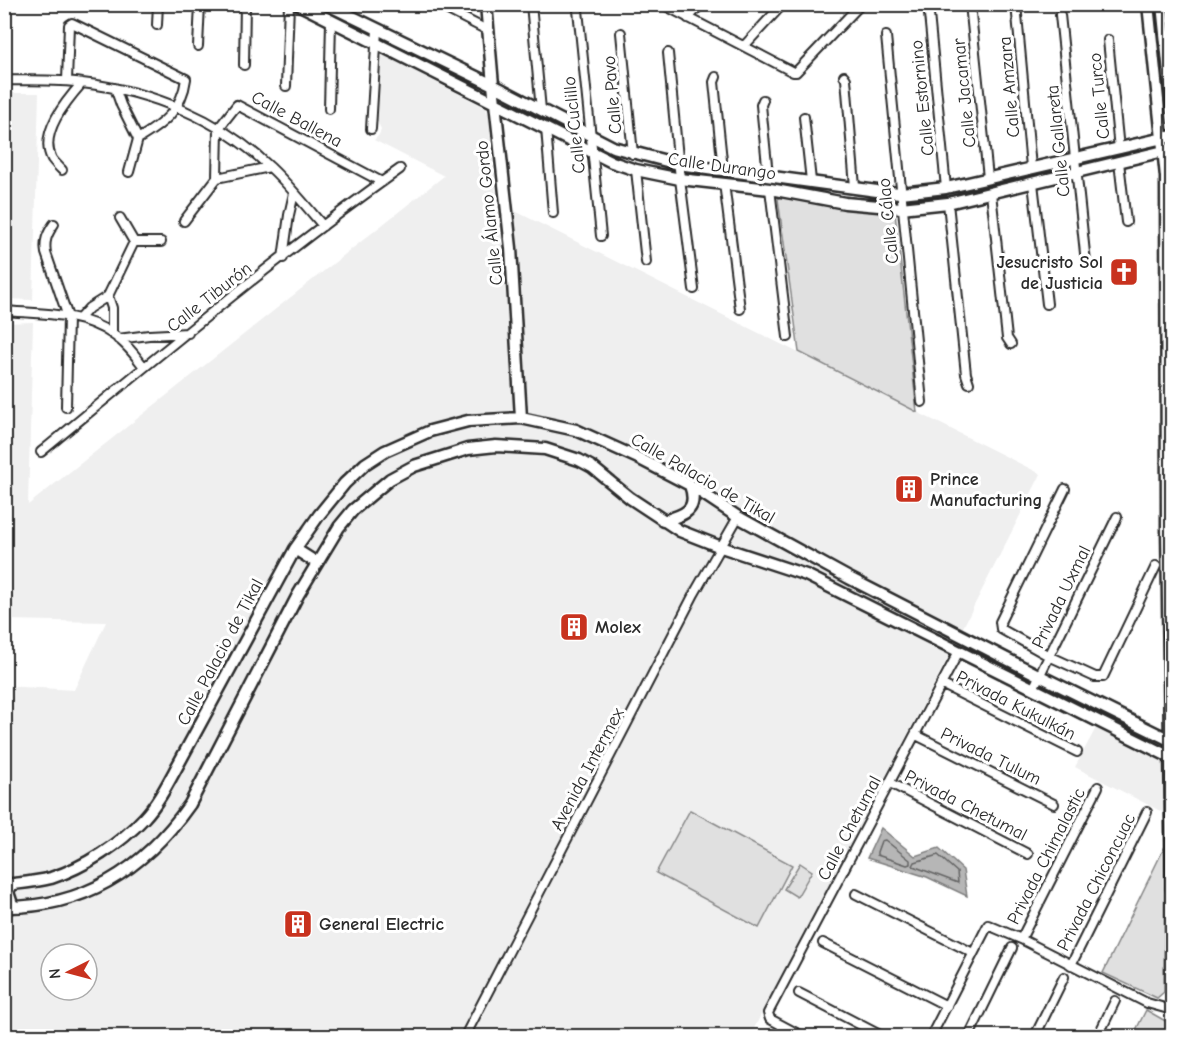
<svg xmlns="http://www.w3.org/2000/svg" width="1177" height="1041" font-family="'Comic Neue',sans-serif">
  <rect width="100%" height="100%" fill="#fff"/>
  <filter id="ink" filterUnits="userSpaceOnUse"><feTurbulence type="fractalNoise" baseFrequency=".0167" numOctaves="2"/><feDisplacementMap in="SourceGraphic" scale="12" xChannelSelector="R" yChannelSelector="G"/><feConvolveMatrix kernelMatrix="1 2 1 2 8 2 1 2 1" color-interpolation-filters="sRGB"/></filter>
  <g filter="url(#ink)">
    <path fill="#efefef" fill-rule="evenodd" d="M385,56L486,108L489,117L497,202L1041,474L949,655L750,1036H5V686L74,690L106,622L5,620L4,323L33,322L28,505L444,176L374,140L379,135L381,129L377,121L379,58ZM51,954H87V990H51Z
      M5,93H39L33,300L5,299Z
      M1097,726L1162,759L1167,767L1166,814L1075,767Z"/>
    <path fill="#e0e0e0" stroke="#868686" stroke-width="1.5" d="M781,196L895,213L917,412L799,352L778,199Z
      M690,810L792,865L759,928L656,873Z
      M1165,846L1164,992L1157,998L1103,973Z
      M800,863L812,871L797,897L784,889Z
      M1146,1010L1169,1023V1036H1133Z"/>
    <path fill="#b6b6b6" stroke="#7e7e7e" stroke-width="1.5" d="M881,828L915,856L939,848L963,870L967,896L927,877L867,858Z"/>
    <g fill="none" stroke-linecap="round" stroke-linejoin="round">
      <path stroke="#636363" stroke-width="1.5" d="M885,840L910,860V864L907,865L877,855V852L881,841Z
        M938,855L957,872L958,883L913,866L915,862Z"/>
      <g stroke="#2b2b2b" stroke-width="12">
        <path id="street" d="M436,4L489,31
          M531,4L541,110
          M662,4L793,72H796L861,4
          M928,4L946,188
          M970,4L988,178
          M1016,4L1031,167
          M578,10L601,236
          M1060,15L1086,263
          M688,18L701,4
          M157,25L158,4
          M621,33L633,154
          M886,36L922,402
          M1108,40L1119,149
          M198,46L200,4
          M744,46L783,4
          M668,53L680,179L694,289
          M244,65L245,4
          M844,76L846,79L855,187
          M716,77L714,82L723,170
          M4,80C30,81 57,79 82,83C152,91 220,119 271,168C290,186 307,207 323,226
          M67,81L69,25L72,23L186,79C182,110 163,124 138,139L129,172
          M286,86L289,4
          M115,88L121,105L138,139
          M763,100L761,105L768,175
          M329,109L331,21
          M804,117L811,181
          M546,128L553,213
          M371,129L377,30
          M1119,162L1126,222
          M62,170C59,167 55,163 52,159C38,134 67,100 82,83
          M636,170L646,262
          M217,178L270,167
          M724,183L740,309
          M1033,183L1047,304
          M770,189L788,337
          M991,193L1007,338L1011,344
          M948,203L966,374L969,383
          M184,221L217,178L218,129L237,105L382,182
          M54,224C47,234 44,241 46,253L68,317L66,407
          M134,242H161
          M283,258L289,215L294,193
          M108,296L112,308V333
          M4,311C40,314 82,312 112,334C125,342 135,355 144,367
          M79,319L89,308L108,296L134,242L120,218
          M118,339L149,335L188,333
          M41,452C158,356 276,257 400,169
          M1065,489L1000,622L1001,629L1049,656L1095,677H1103L1156,566
          M941,684L1077,752
          M1033,689L1117,517
          M916,735L1054,804
          M890,783L1028,854
          M856,894L973,953
          M1021,939L1098,787
          M823,943L947,1006
          M1071,965L1147,812
          M799,993L882,1036
          M465,1036L694,594L738,517
          M778,1036L783,1027
          M802,1036L770,1019L768,1013L959,651
          M931,1036L988,925L1021,939L1147,1003L1172,1010
          M969,1036L1012,948
          M1035,1036L1064,977
          M1098,1036L1115,1001"/>
      </g>
      <g stroke="#2b2b2b" stroke-width="15">
        <path id="secondary" d="M298,4L612,162L636,170L680,179L770,189L845,203L901,208L948,203L1172,149
          M326,4L493,85L613,147L678,164L877,191L901,193L946,188L1172,136
          M486,4L493,85L511,248L521,418
          M1148,4L1166,177L1167,528L1172,889
          M1162,4L1172,102
          M663,521C685,515 699,510 690,485
          M295,549L317,563
          M12,884L8,892L13,907
          M4,885C20,883 36,882 51,878C85,867 120,844 144,818C159,802 169,781 179,763L295,549L319,515L345,483L365,464L385,451L430,431L468,421L521,418L576,430L638,458L690,485L738,517L849,578L1040,676L1172,741
          M4,907C85,908 145,868 190,804L298,595L339,527L353,510L390,479L414,466L468,449L496,446L545,449L579,460L592,467L630,498L680,531L721,547L806,575L1172,758"/>
      </g>
      <use href="#street" stroke="#fff" stroke-width="8"/>
      <use href="#secondary" stroke="#fff" stroke-width="10"/>
    </g>
  </g>
  <defs>
    <g id="church-square" transform="scale(1.5)"><rect x="-9" y="-9" width="18" height="18" rx="4" fill="#c8321e" stroke="#fff"/><path d="M-1.2-6h2.4v3.5h3.3v2.4h-3.3V6h-2.4V-.1h-3.3v-2.4h3.3Z" fill="#fff"/></g>
    <g id="building-square" transform="scale(1.5)"><rect x="-9" y="-9" width="18" height="18" rx="4" fill="#c8321e" stroke="#fff"/><path d="M-4-6H4V6H1V3H-1V6H-4ZM-2.5-4.3h1.7v1.8h-1.7ZM.8-4.3h1.7v1.8H.8ZM-2.5-1h1.7V.8h-1.7ZM.8-1h1.7V.8H.8Z" fill="#fff"/></g>
  </defs>
  <g fill-rule="evenodd">
    <use href="#church-square" x="1124" y="272"/>
    <use href="#building-square" x="909" y="489"/>
    <use href="#building-square" x="574" y="627"/>
    <use href="#building-square" x="298" y="924"/>
  </g>
  <g text-anchor="middle" stroke-width="6" stroke-linejoin="round" paint-order="stroke">
    <g font-size="18" fill="#2b2b2b" stroke="#fff">
      <text transform="translate(1009 87) rotate(-95)" y="6">Calle Amzara</text>
      <text transform="translate(964 93) rotate(-96)" y="6">Calle Jacamar</text>
      <text transform="translate(612 95) rotate(-95)" y="6">Calle Pavo</text>
      <text transform="translate(1099 96) rotate(-96)" y="6">Calle Turco</text>
      <text transform="translate(922 98) rotate(-96)" y="6">Calle Estornino</text>
      <text transform="translate(297 119) rotate(28)" y="6">Calle Ballena</text>
      <text transform="translate(574 125) rotate(-96)" y="6">Calle Cuclillo</text>
      <text transform="translate(1058 141) rotate(-96)" y="6">Calle Gallareta</text>
      <text transform="translate(722 166) rotate(8)" y="6">Calle Durango</text>
      <text transform="translate(489 213) rotate(-96)" y="6">Calle Álamo Gordo</text>
      <text transform="translate(888 221) rotate(-96)" y="6">Calle Cálao</text>
      <text transform="translate(209 297) rotate(-38)" y="6">Calle Tiburón</text>
      <text transform="translate(703 478) rotate(30)" y="6">Calle Palacio de Tikal</text>
      <text transform="translate(1061 597) rotate(-64)" y="6">Privada Uxmal</text>
      <text transform="translate(220 652) rotate(-62)" y="6">Calle Palacio de Tikal</text>
      <text transform="translate(1016 705) rotate(27)" y="6">Privada Kukulkán</text>
      <text transform="translate(991 756) rotate(26)" y="6">Privada Tulum</text>
      <text transform="translate(587 769) rotate(-62)" y="6">Avenida Intermex</text>
      <text transform="translate(966 805) rotate(27)" y="6">Privada Chetumal</text>
      <text transform="translate(849 828) rotate(-62)" y="6">Calle Chetumal</text>
      <text transform="translate(1046 856) rotate(-63)" y="6">Privada Chimalastic</text>
      <text transform="translate(1096 882) rotate(-63)" y="6">Privada Chiconcuac</text>
    </g>
    <g font-size="18" font-weight="bold" fill="#2b2b2b" stroke="#fff" text-anchor="start">
      <text x="1103" y="268" text-anchor="end">Jesucristo Sol<tspan x="1103" dy="21">de Justicia</tspan></text>
      <text x="930" y="485">Prince<tspan x="930" dy="21">Manufacturing</tspan></text>
      <text x="595" y="633">Molex</text>
      <text x="319" y="930">General Electric</text>
    </g>
  </g>
  <rect width="1177" height="1041" fill="none" stroke="#fff" stroke-width="24"/>
  <rect x="12" y="12" width="1153" height="1017" fill="none" stroke="#2b2b2b" stroke-width="2" filter="url(#ink)"/>
  <g transform="translate(69 972) rotate(264)"><circle r="28" fill="#ffffff" stroke="#aaaaaa" stroke-width="1.5"/>
  <path d="M0-4.5L10 22L0 15L-10 22Z" fill="#c8321e"/>
  <text y="-9" font-size="16" font-weight="bold" text-anchor="middle" fill="#2b2b2b">N</text>
  </g>
</svg>
